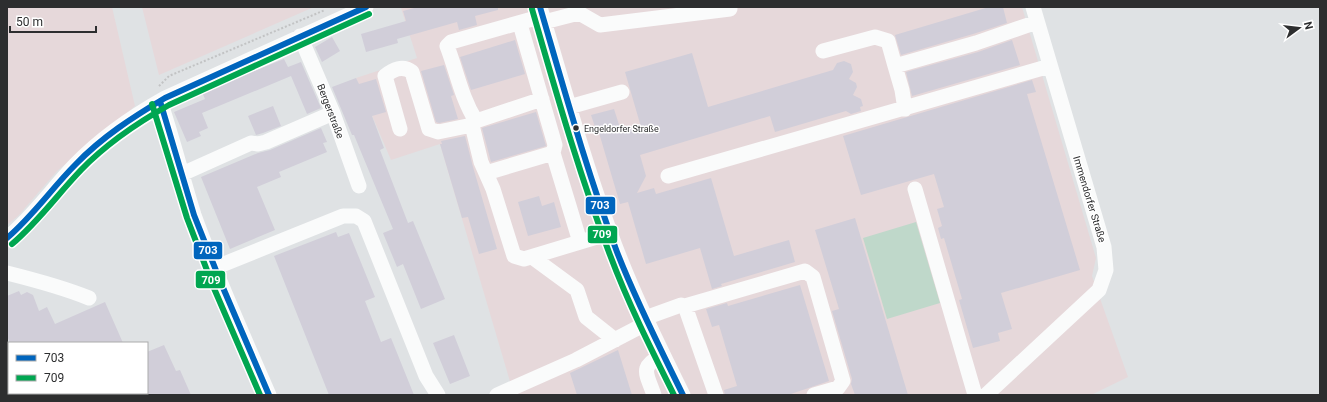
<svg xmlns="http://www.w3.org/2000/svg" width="1327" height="402" font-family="Roboto,sans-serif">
  <rect width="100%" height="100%" fill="#dfe2e4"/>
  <path fill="#e6d8da" d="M7,7H112L135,106L57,171L18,216L7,225Z
    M142,7H314L159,75Z
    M403,7H1022L1096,258L1092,276L1128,377L1091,395H514L440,144L391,160L356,78L417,58L401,8Z"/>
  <path fill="#bfd8ca" d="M916,222L940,303L887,319L863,238Z"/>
  <path fill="#d1ced9" d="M418,7H498V10L475,16L477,25L459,30L457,22L397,39L398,43L366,52L361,34L406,21L403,11Z
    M989,7H1003L1007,23L973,34L901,55L895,35Z
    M332,37L340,51L322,62L315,47Z
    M515,40L525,74L471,90L460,57Z
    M1012,40L1020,65L912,96L906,72L978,52Z
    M692,53L708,107L833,70L837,63L844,61L851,64L853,72L849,79L856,83L857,87L853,95L861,99L863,106L860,107L861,111L851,114L846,111L775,132L770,116L640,155L646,176L637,193L654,188L656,194L711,178L734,256L789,240L795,262L721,284L722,286L712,289L700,248L646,264L628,202L620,204L597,126L595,127L591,115L614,109L621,131L641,127L625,72Z
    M284,59L288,67L301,62L321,108L307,114L291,76L202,113L208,128L199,132L201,136L187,142L174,112L205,99L202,92Z
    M444,65L454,95L451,96L458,119L439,123L436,122L421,71Z
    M356,78L359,84L376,79L386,112L372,116L384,148L380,150L408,223L413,221L445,299L421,309L403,264L397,267L383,233L393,229L354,135H352L332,87Z
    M1032,80L1036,92L1027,94L1080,270L1001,293L1012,329L998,333L1000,341L973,348L959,300L962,299L944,238L941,239L938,228L942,226L937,209L944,207L934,174L861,195L843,136Z
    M273,106L281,126L263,133L256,135L248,116Z
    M536,112L546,146L491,162L482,128Z
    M321,128L327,142L323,143L327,152L279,172L281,177L257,187L275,230L230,249L201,177L258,153L270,150Z
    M465,136L473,167L497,249L479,254L468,217L462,218L440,144H442L441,141Z
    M539,196L542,206L554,202L561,227L528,236L518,202Z
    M855,218L908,395H855L851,384L852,379L832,311L839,309L815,230Z
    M336,232L338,237L349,233L375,297L365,301L381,342L391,338L414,395H329L274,256Z
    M800,285L829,381L788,395H725L724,390L737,386L719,325L712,327L706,309L727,303L728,306Z
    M19,291L21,295L27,292L33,295L39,311L47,307L55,324L105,302L123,343H10L7,336V296Z
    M454,335L470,376L450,384L433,343Z
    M164,345L176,371L180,370L191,395H147V352Z
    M618,350L632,395H577L570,373Z"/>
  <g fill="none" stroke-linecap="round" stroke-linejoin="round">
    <path stroke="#c2c3c4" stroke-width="2" stroke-dasharray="2 2" stroke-linecap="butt" d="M159,86L169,76L325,10"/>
    <path stroke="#fafbfb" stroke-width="15" d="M540,7C562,82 583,158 610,232C630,288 657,342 683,395
      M544,22L579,13L600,25L730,9
      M520,24L555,145L553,153
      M300,36L333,113L359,186
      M823,51L875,37L888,41L895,66
      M542,99L476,121L472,125L481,162L493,189L514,256L524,259L610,233
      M160,101C173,139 182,177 194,215C216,276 243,335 269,395
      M569,107L622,92
      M905,109L902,90L895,66L976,43L1037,22
      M476,121C461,97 457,72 447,46L451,42L543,16
      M400,129L385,76C393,69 403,65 412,72L429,129L438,132L472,125
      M486,173L553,153L580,242
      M182,174L251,143L258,144L266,142L333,113
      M668,176L1050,66
      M915,189L975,395
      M7,238C33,217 52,189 75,165C101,138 133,116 165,98L366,7
      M532,257L577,290L586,317L615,340
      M214,268L343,216H356L364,221L426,376L438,395
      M7,273C35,280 62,287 89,298
      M685,306L805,271L813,277L843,381L838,388L814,395
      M645,318L681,305L685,306L716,395
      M497,395L576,360L647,323
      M654,395C646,372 639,367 663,355
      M986,395L1099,290L1106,270L1104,247L1033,7"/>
    <g stroke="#fff" stroke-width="9">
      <path id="bus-1" d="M540,7C564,89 587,172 617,252C636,301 660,348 683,395
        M160,101L194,215L221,283L269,395
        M7,238C33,216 52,188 76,164C102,137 133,117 165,98L366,7"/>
    </g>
    <g stroke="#fff" stroke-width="9">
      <path id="bus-2" d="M532,9C556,92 579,174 610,255C628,303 651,349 674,395
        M152,104L187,218L213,286L260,395
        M12,244C38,222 57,195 81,170C106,144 137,123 169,105L369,14"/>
    </g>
    <use href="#bus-1" stroke="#0065bd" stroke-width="6"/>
    <use href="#bus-2" stroke="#00a651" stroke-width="6"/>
  </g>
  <circle fill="#2d2e2f" stroke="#fff" stroke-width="1.5" cx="576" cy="128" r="3.5"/>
  <g text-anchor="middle" stroke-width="3" stroke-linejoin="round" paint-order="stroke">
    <g font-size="9" fill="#2d2e2f" stroke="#fff" text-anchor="start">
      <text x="584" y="132">Engeldorfer Straße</text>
    </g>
    <g font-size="10" fill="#2d2e2f" stroke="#fff">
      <text transform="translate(331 111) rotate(69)" y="4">Bergerstraße</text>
      <text transform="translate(1090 199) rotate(73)" y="4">Immendorfer Straße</text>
    </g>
  </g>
  <g stroke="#fff" stroke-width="1.5">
    <rect x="585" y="196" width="31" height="19" rx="4" fill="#0065bd"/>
    <rect x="587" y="225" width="31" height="19" rx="4" fill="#00a651"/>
    <rect x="193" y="241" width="30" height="19" rx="4" fill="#0065bd"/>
    <rect x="195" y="270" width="31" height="19" rx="4" fill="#00a651"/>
  </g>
  <g font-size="11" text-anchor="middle" font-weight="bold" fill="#fff">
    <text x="600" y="209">703</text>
    <text x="602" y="238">709</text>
    <text x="208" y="254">703</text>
    <text x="211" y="284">709</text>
  </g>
  <rect width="1327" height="402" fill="none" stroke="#2d2e2f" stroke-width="16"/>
  <rect x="8" y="342" width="140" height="52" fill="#ffffff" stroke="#ababac"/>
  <rect x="16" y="355" width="20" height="6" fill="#0065bd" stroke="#ababac"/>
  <text x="44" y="362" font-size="12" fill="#2d2e2f">703</text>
  <rect x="16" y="375" width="20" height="6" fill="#00a651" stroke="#ababac"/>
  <text x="44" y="382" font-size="12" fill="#2d2e2f">709</text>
  <g transform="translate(1299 28) rotate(75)" stroke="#ffffff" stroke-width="3" paint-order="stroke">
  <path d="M0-3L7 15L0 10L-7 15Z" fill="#2d2e2f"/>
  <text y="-6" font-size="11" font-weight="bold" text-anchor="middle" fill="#2d2e2f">N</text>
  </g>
  <path d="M10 26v6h86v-6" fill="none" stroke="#2d2e2f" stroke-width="2"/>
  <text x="16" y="26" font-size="12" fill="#2d2e2f" stroke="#ffffff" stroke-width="3" paint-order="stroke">50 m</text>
</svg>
